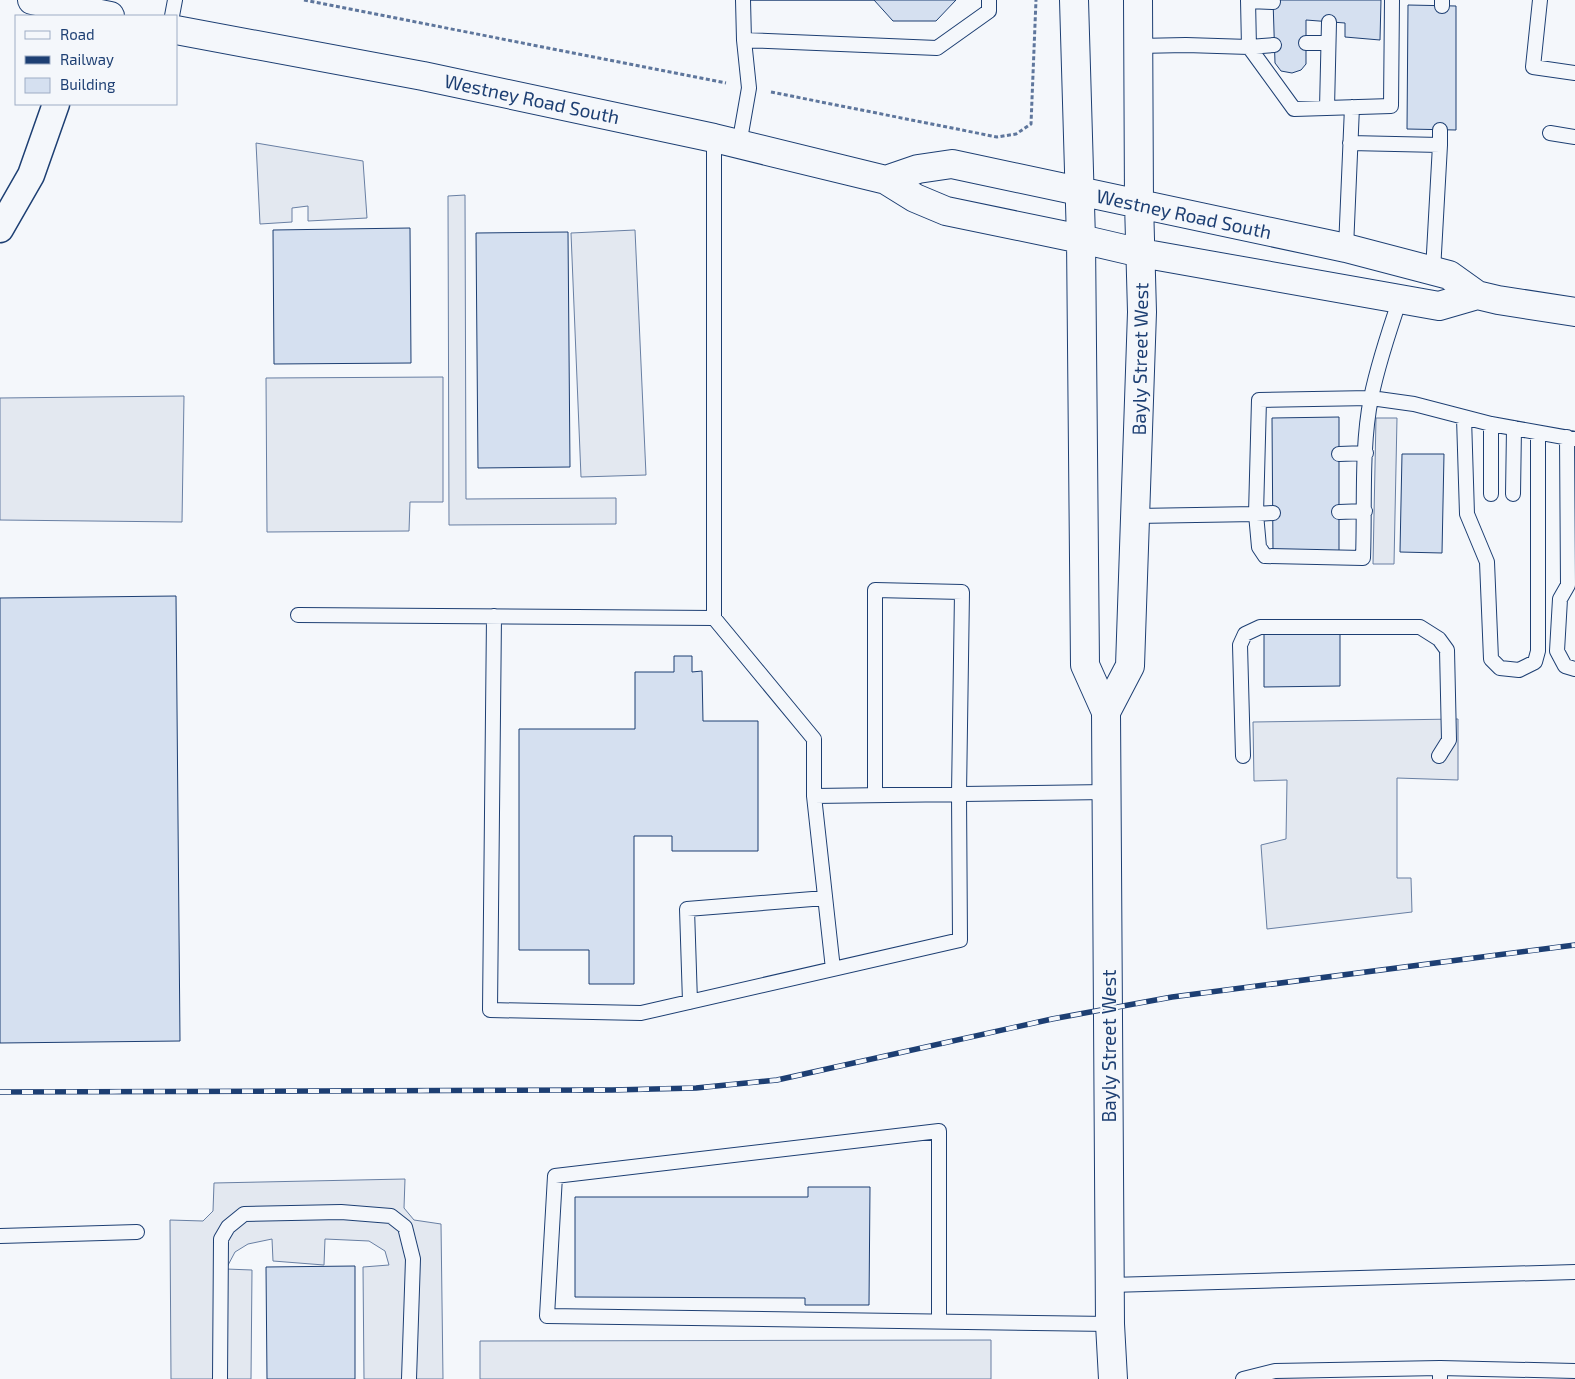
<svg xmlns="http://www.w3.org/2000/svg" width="1575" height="1379" font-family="'Exo 2',sans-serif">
  <rect width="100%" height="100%" fill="#f4f7fb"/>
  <path fill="#e3e8f0" stroke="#687fa3" d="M256,143L363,161L367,218L308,221V206L292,208V222L260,224Z
    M465,195L466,499L616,498V524L449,525L448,196Z
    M635,230L646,475L581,477L571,233Z
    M443,377V502H410L409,531L267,532L266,378Z
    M184,396L182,522L0,520V398Z
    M1376,418H1397L1394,564H1373Z
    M1458,719V780L1397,778V878H1411L1412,912L1267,929L1261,845L1286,839L1287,780L1254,781L1253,722Z
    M405,1179L404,1208L414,1220L441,1224L443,1379H364L363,1267L389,1265L385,1251L369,1241L325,1239L324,1265L273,1261L272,1239L248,1244L235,1252L226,1269L252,1270L251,1379H171L170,1220L203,1221L213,1211L214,1183Z
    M991,1340V1379H480V1341Z"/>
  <path fill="#d5e0f0" stroke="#1d3f73" d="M748,0H956L936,21H893L874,0Z
    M1273,0H1381L1380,40L1345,37V23L1306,20V64L1301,70L1292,73L1281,71L1275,63Z
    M1408,5L1456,6V130L1407,129Z
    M410,228L411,363L274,364L273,230Z
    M568,232L570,467L478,468L476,233Z
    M1339,417V552H1273L1272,418Z
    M1402,454H1444L1442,553L1400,552Z
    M176,596L180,1041L0,1043V598Z
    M1264,634H1340V686L1264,687Z
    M674,656H692V672L702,671L703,721H758V851H672V836H634V984H589V950H519V729H635V672H674Z
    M808,1187H870L869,1305H805V1298L575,1297V1197H808Z
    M355,1266V1379H267L266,1267Z"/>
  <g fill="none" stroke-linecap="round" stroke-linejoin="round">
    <g stroke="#1d3f73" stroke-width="16">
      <path id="lane" d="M743,0L744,40
        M1540,0L1533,67L1575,73
        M1248,1L1273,2
        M1442,6V0
        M172,16L175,0
        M1306,43H1328
        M1138,46L1186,45L1249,47L1248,0
        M1249,47L1294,109L1391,106L1392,0
        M1249,47L1274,45
        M1327,108L1329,22
        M1440,130V145
        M1550,133L1575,137
        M714,138V618L814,739V796L1107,792
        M1350,143L1440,145L1433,271
        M739,145L749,88L744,40L937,48L989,11V0
        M1346,248L1352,107
        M1464,418L1467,514L1487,562L1491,659L1500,668L1519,670L1535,662L1538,651V433
        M1567,437L1568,585L1560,599L1557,651L1565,666L1575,669
        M1339,454L1366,453
        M1491,494V424
        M1513,494L1514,428
        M1339,512L1365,511
        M1273,513L1256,514L1259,547L1265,556L1363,558C1365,506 1361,448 1371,398C1378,364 1389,331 1400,299
        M1136,516L1256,514L1259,400L1371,398L1414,404L1491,424L1575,439
        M298,615L714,618
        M494,616L490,1010L641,1013L960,940L959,794L962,592L875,590V795
        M1243,756L1240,645L1245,634L1260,627H1420L1439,639L1447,650L1449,740L1439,756
        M814,796L833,969
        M690,1002L687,909L825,898
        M0,1236L137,1232
        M1110,1285L1575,1272
        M939,1322V1131L555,1176L547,1316L1110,1324
        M1440,1368L1575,1371
        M220,1379L221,1239L228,1227L244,1214L341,1212L391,1216L405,1227L413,1259L409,1379
        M1243,1379L1275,1371L1440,1368V1379"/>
    </g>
    <g stroke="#1d3f73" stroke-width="29">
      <path id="street" d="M0,229L31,175L56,104"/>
    </g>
    <g stroke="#1d3f73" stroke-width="30">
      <path id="secondary" d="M32,0L110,16
        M1074,0L1081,239L1085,665L1106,712L1110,1324L1113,1379
        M176,30L423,76L714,138L886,180L915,198L946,211L1081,239L1141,253L1439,306L1477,295
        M886,180L918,169L952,164L1346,248L1449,275L1477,295L1498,300L1575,312
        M1106,712L1130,666L1142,312L1139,203L1138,0"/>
    </g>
    <path stroke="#5e769c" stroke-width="3" stroke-dasharray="4 2.5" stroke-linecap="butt" d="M304,0L726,83
      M771,92L997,137L1016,134L1031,124L1036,0"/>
    <use href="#lane" stroke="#f4f7fb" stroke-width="14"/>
    <use href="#street" stroke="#f4f7fb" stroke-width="26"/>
    <use href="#secondary" stroke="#f4f7fb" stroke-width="28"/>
    <g stroke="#1d3f73" stroke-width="5.5">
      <path id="rail" d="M0,1092L612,1090L696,1088L777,1080L1052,1019L1172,997L1575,945"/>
    </g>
    <use href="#rail" stroke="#f4f7fb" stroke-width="4" stroke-dasharray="11" stroke-linecap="butt"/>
  </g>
  <g text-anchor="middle" stroke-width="4" stroke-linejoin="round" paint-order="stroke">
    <g font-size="19" fill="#1d3f73" stroke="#f4f7fb">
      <text transform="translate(532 99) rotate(12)" y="7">Westney Road South</text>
      <text transform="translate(1184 214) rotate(12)" y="7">Westney Road South</text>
      <text transform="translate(1140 359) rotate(-89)" y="7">Bayly Street West</text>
      <text transform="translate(1109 1046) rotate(-90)" y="7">Bayly Street West</text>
    </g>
  </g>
  <rect x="15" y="15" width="162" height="90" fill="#f4f7fb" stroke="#9eadc5"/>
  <rect x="25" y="31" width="25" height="8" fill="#f4f7fb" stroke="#9eadc5"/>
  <text x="60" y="40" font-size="15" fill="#1d3f73">Road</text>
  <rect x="25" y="56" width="25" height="8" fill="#1d3f73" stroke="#9eadc5"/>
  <text x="60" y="65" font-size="15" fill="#1d3f73">Railway</text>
  <rect x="25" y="78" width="25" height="15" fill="#d5e0f0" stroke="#9eadc5"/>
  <text x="60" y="90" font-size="15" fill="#1d3f73">Building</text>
</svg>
